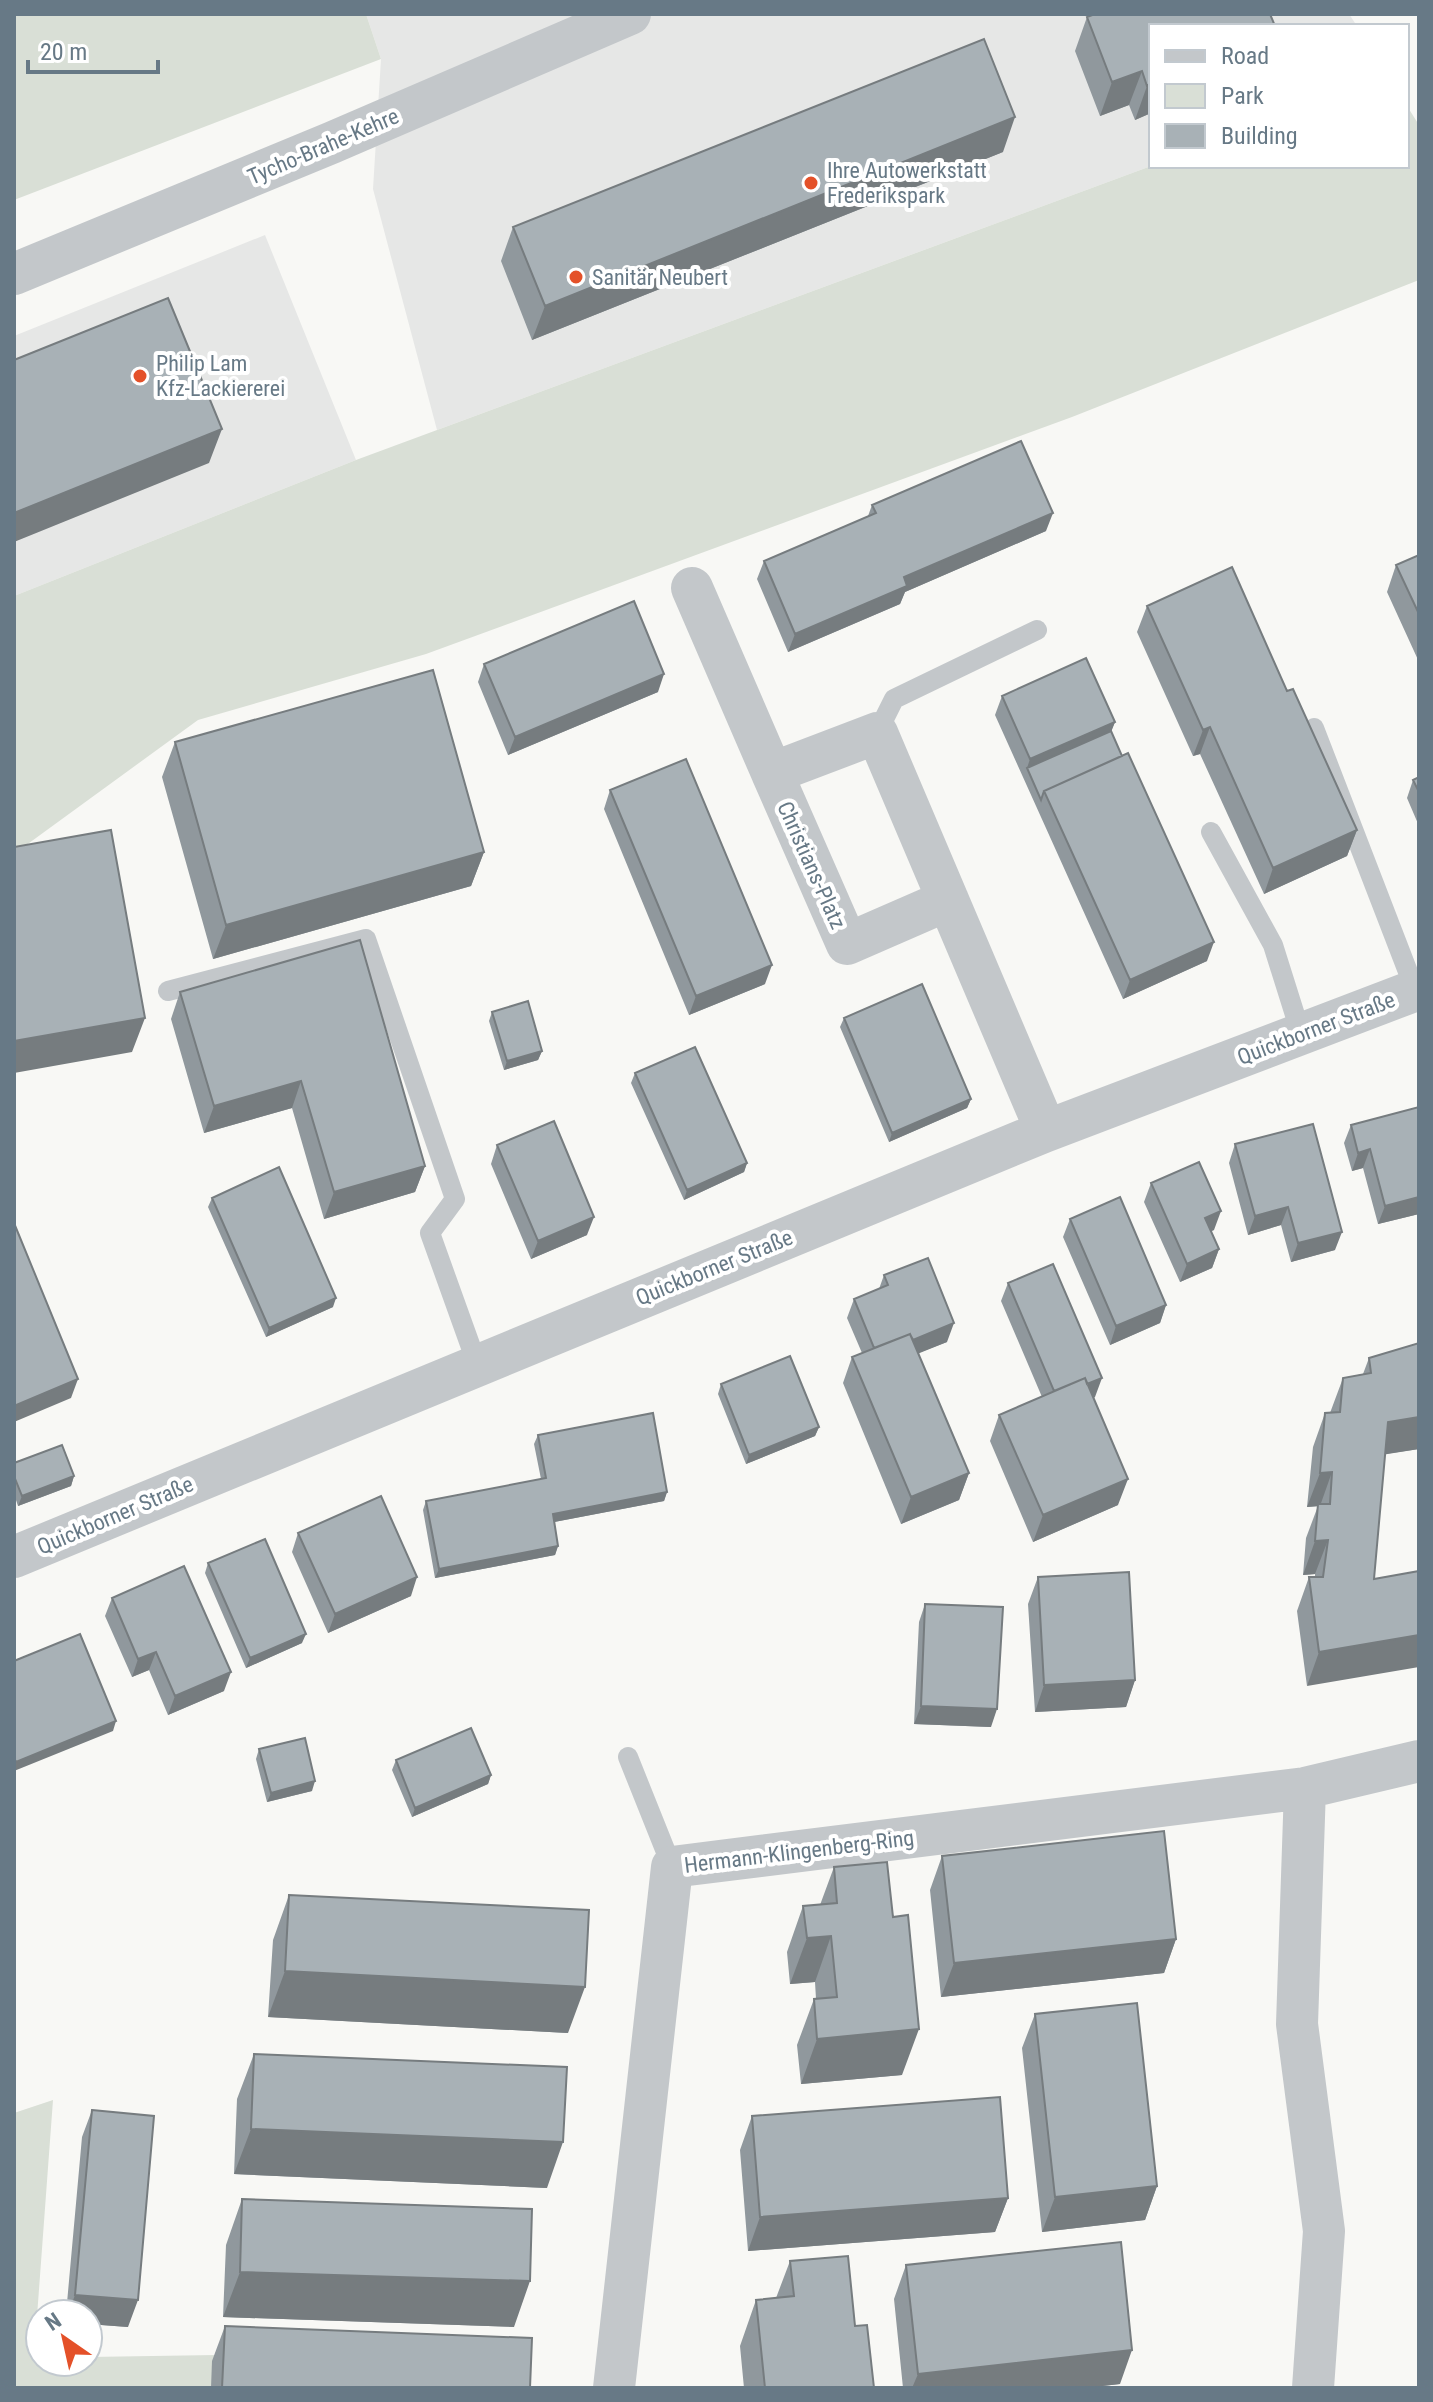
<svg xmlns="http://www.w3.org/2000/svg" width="1433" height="2402" font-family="'Roboto Condensed',sans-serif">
  <rect width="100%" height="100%" fill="#f8f8f5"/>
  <path fill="#e6e7e6" d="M366,14H1349L1357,26H1151V166L437,430L373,189L381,59Z
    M265,235L356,460L14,596V336Z"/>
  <path fill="#d9dfd6" d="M14,14H366L381,59L14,200Z
    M1407,106L1419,125V280L1072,417L426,654L198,720L14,854V596L356,460L1151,166H1407Z
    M53,2100L34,2357H40V2362H88V2357L216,2355L213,2388H14V2113Z"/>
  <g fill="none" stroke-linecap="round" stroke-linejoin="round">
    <path stroke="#c3c7ca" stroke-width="20" d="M1314,728L1415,990
      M877,733L894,699L1037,630
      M1211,832L1273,945L1301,1034
      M168,991L366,939L455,1199L430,1233L477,1364
      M628,1757L672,1867"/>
    <path stroke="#c3c7ca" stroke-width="42" d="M14,274L331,143L630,14
      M692,588L772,773L877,733L1046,1131
      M772,773L847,944L948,900
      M14,1557L1046,1131L1419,989
      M1305,1788L1297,2024L1324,2231L1313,2388
      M614,2388L672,1867L1305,1788L1419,1761"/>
  </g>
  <path fill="#90989d" d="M1087,17L1151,26V113L1135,120L1129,105L1100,116L1075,51Z
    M1003,152L532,340L501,261L513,227Z
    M872,505L1046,531L905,592L900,604L788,652L757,579L764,561L868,516Z
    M1419,555V662L1387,592L1396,565Z
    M1147,606L1357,830L1347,856L1264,894L1200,754L1193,756L1137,632Z
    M484,664L658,692L508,755L478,682Z
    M1002,696L1115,722L1111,731L1207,961L1123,999L995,715Z
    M175,742L484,852L471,886L213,959L162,777Z
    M1419,777V826L1407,798L1413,780Z
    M610,790L765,984L689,1015L604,809Z
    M180,992L425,1166L415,1192L324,1219L292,1108L204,1133L171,1019Z
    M492,1012L542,1051L538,1060L504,1070L489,1021Z
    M844,1018L971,1099L967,1108L889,1142L840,1027Z
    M635,1073L747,1163L744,1172L684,1200L631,1083Z
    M1419,1107V1214L1378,1224L1363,1168L1352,1171L1344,1143L1351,1125Z
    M1235,1144L1335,1250L1291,1262L1281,1225L1248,1235L1229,1163Z
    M497,1145L587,1235L531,1259L491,1164Z
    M1151,1183L1214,1230L1210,1231L1219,1249L1212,1268L1180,1282L1144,1202Z
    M212,1198L333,1307L266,1337L208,1207Z
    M1070,1219L1166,1305L1160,1323L1110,1345L1063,1237Z
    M884,1275L947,1342L918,1353L969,1473L959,1500L901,1524L843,1383L852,1357L862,1353L847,1318L854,1299L879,1289Z
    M1008,1283L1095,1397L1093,1398L1118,1505L1033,1542L990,1441L999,1415L1042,1397L1001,1301Z
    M1419,1343V1449L1385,1454L1374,1579L1307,1686L1297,1611L1309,1577H1315V1574L1303,1575L1306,1538L1318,1506L1307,1507L1313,1447L1325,1413H1330L1343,1378L1363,1374L1369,1358Z
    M721,1384L819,1427L815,1436L746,1464L718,1394Z
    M538,1435L667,1492L664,1501L554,1522L558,1546L555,1555L435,1578L423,1510L426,1501L541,1479L534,1444Z
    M14,1463L74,1476L71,1486L18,1506L14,1494Z
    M298,1533L411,1596L328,1633L292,1552Z
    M208,1563L302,1643L246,1668L205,1573Z
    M1038,1577L1135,1680L1126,1707L1035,1712L1028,1604Z
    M112,1598L224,1691L168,1715L149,1670L132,1677L105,1616Z
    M925,1604L991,1727L914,1724L919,1622Z
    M259,1749L312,1791L267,1802L256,1759Z
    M396,1760L491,1775L488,1784L412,1817L392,1770Z
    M942,1856L1176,1939L1164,1973L941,1997L930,1890Z
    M834,1867L902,2075L801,2084L797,2045L814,1999H816L815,1982L790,1984L787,1952L803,1906L820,1905Z
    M289,1895L568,2033L268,2017L273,1940Z
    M1035,2014L1157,2186L1145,2220L1042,2232L1022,2048Z
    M254,2054L547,2188L234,2174L237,2099Z
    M92,2110L128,2327L88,2324V2314H66L82,2137Z
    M752,2116L1008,2198L995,2232L748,2251L740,2150Z
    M242,2199L514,2327L223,2317L226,2245Z
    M790,2261L855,2326L874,2388H744L740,2346L756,2300L776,2298Z
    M906,2265L1120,2384L1085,2388H903L894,2299Z
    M225,2326L530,2388H211L212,2361Z"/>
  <path fill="#767c7f" d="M1142,71L1129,105L1100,116L1112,82Z
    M1151,84V113L1135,120L1147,86Z
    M1015,117L1003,152L532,340L545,306Z
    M222,429L209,463L14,542V513Z
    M1053,513L1046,531L905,592L900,604L788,652L795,634L904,577Z
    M664,674L658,692L508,755L515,737Z
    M1115,722L1108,740L1027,768L1030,759Z
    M1210,727L1200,754L1193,756L1203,730Z
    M1357,830L1347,856L1264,894L1273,868Z
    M484,852L471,886L213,959L226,925Z
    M1214,942L1207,961L1123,999L1130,980Z
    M772,965L765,984L689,1015L696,996Z
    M145,1018L132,1052L14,1073V1041Z
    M542,1051L538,1060L504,1070L507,1061Z
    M301,1081L292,1108L204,1133L214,1106Z
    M971,1099L967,1108L889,1142L892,1133Z
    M1370,1149L1363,1168L1352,1171L1358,1153Z
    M747,1163L744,1172L684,1200L687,1190Z
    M425,1166L415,1192L324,1219L334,1192Z
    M1419,1197V1214L1378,1224L1385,1206Z
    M1288,1207L1281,1225L1248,1235L1255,1216Z
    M1221,1211L1214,1230L1198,1237L1205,1218Z
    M594,1217L587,1235L531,1259L538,1241Z
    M1342,1232L1335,1250L1291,1262L1298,1243Z
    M1219,1249L1212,1268L1180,1282L1187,1264Z
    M336,1298L333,1307L266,1337L269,1328Z
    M1166,1305L1160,1323L1110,1345L1116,1326Z
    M954,1323L947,1342L870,1373L876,1355Z
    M1102,1378L1095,1397L1050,1416L1057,1397Z
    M78,1379L71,1398L14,1422V1406Z
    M1419,1417V1449L1375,1456L1388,1422Z
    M819,1427L815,1436L746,1464L749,1455Z
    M1332,1472L1320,1506L1307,1507L1320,1473Z
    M969,1473L959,1500L901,1524L911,1497Z
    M74,1476L71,1486L18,1506L22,1496Z
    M1128,1479L1118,1505L1033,1542L1043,1515Z
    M667,1492L664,1501L549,1523L553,1514Z
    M1328,1540L1315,1574L1303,1575L1315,1541Z
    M558,1546L555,1555L435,1578L439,1569Z
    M417,1577L411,1596L328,1633L335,1614Z
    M306,1634L302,1643L246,1668L250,1658Z
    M1419,1635V1667L1307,1686L1319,1652Z
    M156,1652L149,1670L132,1677L138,1659Z
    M231,1672L224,1691L168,1715L175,1696Z
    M1135,1680L1126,1707L1035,1712L1044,1685Z
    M921,1706L997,1709L991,1727L914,1724Z
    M116,1721L113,1731L14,1771L16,1762Z
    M491,1775L488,1784L412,1817L415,1808Z
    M315,1781L312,1791L267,1802L271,1793Z
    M831,1936L815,1982L790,1984L807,1938Z
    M1176,1939L1164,1973L941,1997L954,1963Z
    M285,1971L585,1987L568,2033L268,2017Z
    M919,2029L902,2075L801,2084L817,2039Z
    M251,2129L563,2142L547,2188L234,2174Z
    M1157,2186L1145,2220L1042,2232L1055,2197Z
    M1008,2198L995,2232L748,2251L760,2217Z
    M240,2272L530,2281L514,2327L223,2317Z
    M75,2295L138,2300L128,2327L88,2324V2314H68Z
    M1132,2350L1120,2384L1085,2388H912L918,2374Z"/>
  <path fill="#a8b1b6" stroke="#767c7f" stroke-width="2" d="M1095,14H1270L1275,26H1151V84L1147,86L1142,71L1112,82L1087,17Z
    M984,39L1015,117L545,306L513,227Z
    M168,298L222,429L14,513V360Z
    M1021,441L1053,513L904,577L907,586L795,634L764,561L876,513L872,505Z
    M1419,555V614L1396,565Z
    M1232,567L1287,691L1293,689L1357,830L1273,868L1210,727L1203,730L1147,606Z
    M634,601L664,674L515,737L484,664Z
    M1086,658L1115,722L1030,759L1002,696Z
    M433,670L484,852L226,925L175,742Z
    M1111,731L1122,756L1044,791L1041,800L1027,768Z
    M1128,753L1214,942L1130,980L1044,791Z
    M686,759L772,965L696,996L610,790Z
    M1419,777V792L1413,780Z
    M111,830L145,1018L14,1041V847Z
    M360,940L425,1166L334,1192L301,1081L214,1106L180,992Z
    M922,984L971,1099L892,1133L844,1018Z
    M528,1001L542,1051L507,1061L492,1012Z
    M695,1047L747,1163L687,1190L635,1073Z
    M1419,1107V1197L1385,1206L1370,1149L1358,1153L1351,1125Z
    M554,1121L594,1217L538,1241L497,1145Z
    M1313,1124L1342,1232L1298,1243L1288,1207L1255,1216L1235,1144Z
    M1199,1162L1221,1211L1205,1218L1219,1249L1187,1264L1151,1183Z
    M279,1167L336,1298L269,1328L212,1198Z
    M1120,1197L1166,1305L1116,1326L1070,1219Z
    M14,1223L78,1379L14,1406Z
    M928,1258L954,1323L913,1340L910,1334L874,1348L854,1299L888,1285L884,1275Z
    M1053,1264L1102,1378L1087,1384L1085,1378L1054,1391L1008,1283Z
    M910,1334L969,1473L911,1497L852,1357Z
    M1419,1343V1417L1388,1422L1374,1579L1419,1571V1635L1319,1652L1309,1577H1323L1328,1540L1315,1541L1318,1504H1330L1332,1472L1320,1473L1325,1413L1340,1412L1343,1378L1371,1373L1369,1358Z
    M790,1356L819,1427L749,1455L721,1384Z
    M1085,1378L1128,1479L1043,1515L999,1415Z
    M653,1413L667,1492L553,1514L558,1546L439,1569L426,1501L546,1478L538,1435Z
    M62,1445L74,1476L22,1496L14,1476V1463Z
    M381,1496L417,1577L335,1614L298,1533Z
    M265,1539L306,1634L250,1658L208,1563Z
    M184,1566L231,1672L175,1696L156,1652L138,1659L112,1598Z
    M1129,1572L1135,1680L1044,1685L1038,1577Z
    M925,1604L1003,1607L997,1709L921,1706Z
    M80,1634L116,1721L16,1762L14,1758V1661Z
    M471,1728L491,1775L415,1808L396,1760Z
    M305,1738L315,1781L271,1793L259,1749Z
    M1164,1831L1176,1939L954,1963L942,1856Z
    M887,1862L893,1917L908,1915L919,2029L817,2039L814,1999L837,1997L831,1936L807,1938L803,1906L837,1903L834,1867Z
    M289,1895L589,1910L585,1987L285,1971Z
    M1137,2003L1157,2186L1055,2197L1035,2014Z
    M254,2054L567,2067L563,2142L251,2129Z
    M1000,2097L1008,2198L760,2217L752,2116Z
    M92,2110L154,2116L138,2300L75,2295Z
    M242,2199L532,2209L530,2281L240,2272Z
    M1121,2242L1132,2350L918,2374L906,2265Z
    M848,2256L855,2326L867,2325L874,2388H765L756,2300L794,2296L790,2261Z
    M225,2326L532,2338L530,2388H222Z"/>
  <g fill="#e45129" stroke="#fff" stroke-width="3">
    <circle cx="811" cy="183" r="8"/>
    <circle cx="576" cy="277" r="8"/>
    <circle cx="140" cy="376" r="8"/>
  </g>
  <g text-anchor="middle" stroke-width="8" stroke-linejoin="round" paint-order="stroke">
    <g font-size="22" fill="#677986" stroke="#fff">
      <text transform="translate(323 146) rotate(-23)" y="8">Tycho-Brahe-Kehre</text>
      <text transform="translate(812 865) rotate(66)" y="8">Christians-Platz</text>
      <text transform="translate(1316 1028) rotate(-21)" y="8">Quickborner Straße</text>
      <text transform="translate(714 1267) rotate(-22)" y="8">Quickborner Straße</text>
      <text transform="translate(115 1515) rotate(-23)" y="8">Quickborner Straße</text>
      <text transform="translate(799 1851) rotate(-7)" y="8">Hermann-Klingenberg-Ring</text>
    </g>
    <g font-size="22" fill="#677986" stroke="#fff" text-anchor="start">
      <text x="827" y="178">Ihre Autowerkstatt<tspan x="827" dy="25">Frederikspark</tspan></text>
      <text x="592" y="285">Sanitär Neubert</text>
      <text x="156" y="371">Philip Lam<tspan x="156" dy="25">Kfz-Lackiererei</tspan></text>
    </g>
  </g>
  <rect width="1433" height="2402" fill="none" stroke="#677986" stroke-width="32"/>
  <rect x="1149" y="24" width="260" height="144" fill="#ffffff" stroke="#c2c9cf" stroke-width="2"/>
  <rect x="1165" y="50" width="40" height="12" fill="#c3c7ca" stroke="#c2c9cf" stroke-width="2"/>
  <text x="1221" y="64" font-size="24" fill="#677986">Road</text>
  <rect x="1165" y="84" width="40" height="24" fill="#d9dfd6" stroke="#c2c9cf" stroke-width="2"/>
  <text x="1221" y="104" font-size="24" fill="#677986">Park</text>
  <rect x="1165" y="124" width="40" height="24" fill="#a8b1b6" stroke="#c2c9cf" stroke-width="2"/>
  <text x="1221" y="144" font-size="24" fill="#677986">Building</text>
  <g transform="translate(64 2338) rotate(326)"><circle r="38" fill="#ffffff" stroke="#c2c9cf" stroke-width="2"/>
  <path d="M0-6L14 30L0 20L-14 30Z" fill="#e45129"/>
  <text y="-12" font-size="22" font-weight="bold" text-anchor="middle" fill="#677986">N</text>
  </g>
  <path d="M28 60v12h130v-12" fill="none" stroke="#677986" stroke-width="4"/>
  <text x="40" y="60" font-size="24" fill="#677986" stroke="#ffffff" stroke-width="6" paint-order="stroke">20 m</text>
</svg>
